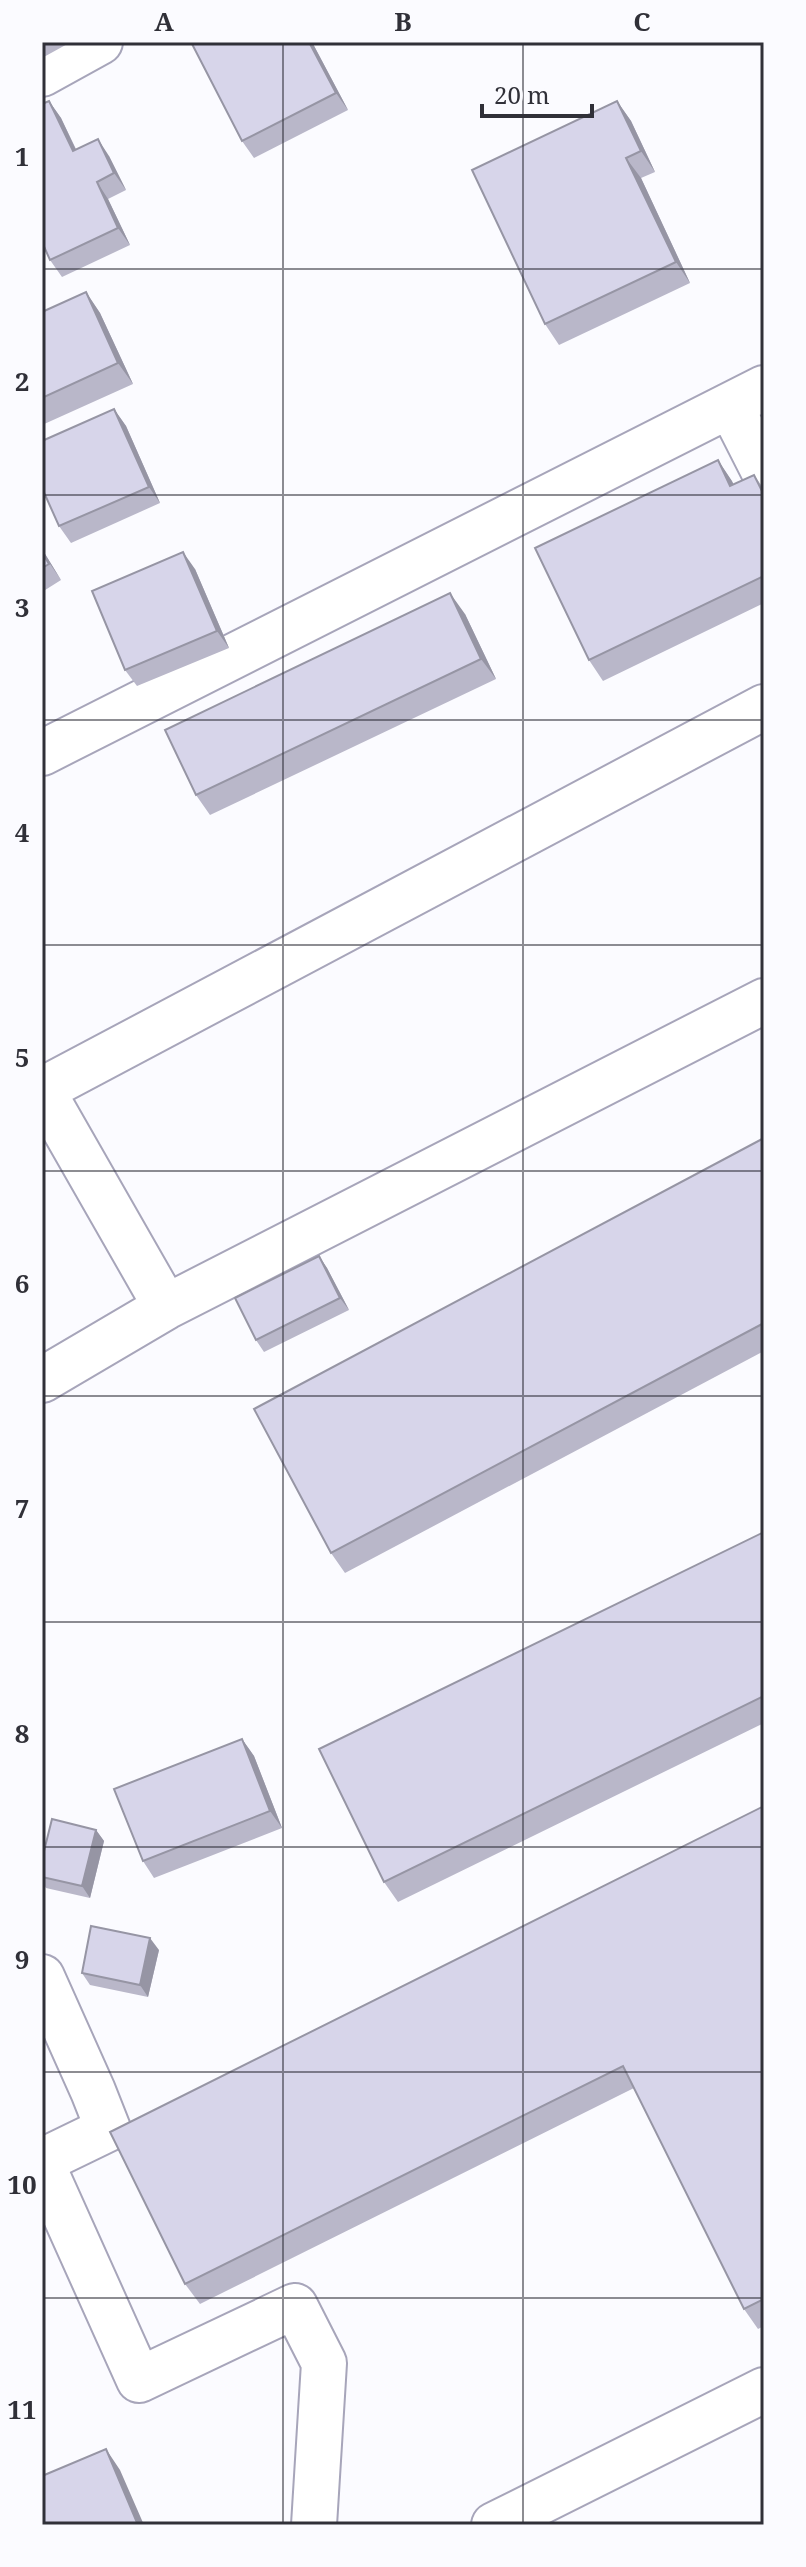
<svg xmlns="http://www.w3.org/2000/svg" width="806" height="2567" font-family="'Noto Serif',serif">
  <rect width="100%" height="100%" fill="#fbfbff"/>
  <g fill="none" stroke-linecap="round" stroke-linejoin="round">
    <g stroke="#a7a5ba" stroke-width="48">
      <path id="minor" d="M42,74L100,42
        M731,407L764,472
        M42,753L764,388
        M42,1090L764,707
        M42,1090L166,1307
        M42,1380L166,1307L764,1001
        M42,1977L93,2091L108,2129L42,2161
        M42,2164L139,2380L295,2306L324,2363L314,2525
        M494,2525L764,2390"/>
    </g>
    <use href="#minor" stroke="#fff" stroke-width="44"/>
  </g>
  <path fill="#b9b7c9" d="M42,42H71L42,58Z
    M191,42H312L348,110L254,158L242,141Z
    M49,101L61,118L76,149L109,156L126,190L108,199L130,245L62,277L50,260Z
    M617,101L631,121L655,172L641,178L690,283L559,345L545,324Z
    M86,292L100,313L133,384L42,425V312Z
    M114,409L126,426L160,503L71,543L59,526Z
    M718,460L734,485L754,475L764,489V603L603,681L589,660Z
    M42,549L61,580L42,592Z
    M195,569L229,648L137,686L125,670Z
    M465,614L496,679L210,815L196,795Z
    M764,1138V1351L345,1573L331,1553Z
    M319,1256L327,1268L349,1310L264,1352L256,1340Z
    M764,1532V1723L398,1902L384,1882Z
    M242,1739L254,1756L282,1828L154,1878L143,1861Z
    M764,1806V2326L758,2329L744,2309L634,2088L200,2304L185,2284Z
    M96,1830L104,1841L90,1898L46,1888L42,1882V1859Z
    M159,1950L148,1997L90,1985L82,1973Z"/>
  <path fill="#9695a4" d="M309,42H312L348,110L336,93Z
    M49,101L61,118L84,167L73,151Z
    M617,101L631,121L655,172L641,151Z
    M98,139L109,156L126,190L114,173Z
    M626,158L641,178L690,283L676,262Z
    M97,182L108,199L130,245L118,228Z
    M86,292L100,313L133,384L118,363Z
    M114,409L126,426L160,503L149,487Z
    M718,460L732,481L744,507L730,486Z
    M42,549L61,580L42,552Z
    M183,552L195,569L229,648L217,631Z
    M450,593L465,614L496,679L481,659Z
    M319,1256L327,1268L349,1310L340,1298Z
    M242,1739L254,1756L282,1828L270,1811Z
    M96,1830L104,1841L90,1898L82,1886Z
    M150,1938L159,1950L148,1997L140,1985Z
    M106,2449L120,2470L144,2525H138Z"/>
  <path fill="#d7d5ea" stroke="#9695a4" stroke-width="2" d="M191,42H309L336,93L242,141Z
    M49,101L73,151L98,139L114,173L97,182L118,228L50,260L42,242V104Z
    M617,101L641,151L626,158L676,262L545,324L472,170Z
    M86,292L118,363L42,398V312Z
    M114,409L149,487L59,526L42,488V441Z
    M718,460L730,486L754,475L764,495V576L589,660L535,548Z
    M42,552L49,564L42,568Z
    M183,552L217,631L125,670L92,591Z
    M450,593L481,659L196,795L165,730Z
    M764,1138V1323L331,1553L254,1409Z
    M319,1256L340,1298L256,1340L235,1298Z
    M764,1532V1696L384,1882L319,1749Z
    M242,1739L270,1811L143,1861L114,1789Z
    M764,1806V2299L744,2309L623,2066L185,2284L110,2132Z
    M52,1819L96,1830L82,1886L42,1877V1859Z
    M91,1926L150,1938L140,1985L82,1973Z
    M106,2449L138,2525H42V2476Z"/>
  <path fill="none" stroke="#303038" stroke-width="2" stroke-opacity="0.55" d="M283,42V2525M523,42V2525M42,269H764M42,495H764M42,720H764M42,945H764M42,1171H764M42,1396H764M42,1622H764M42,1847H764M42,2072H764M42,2298H764"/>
  <rect width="806" height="2567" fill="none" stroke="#fbfbff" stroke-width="88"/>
  <path d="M482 104v12h110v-12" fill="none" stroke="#303038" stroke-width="4"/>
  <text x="494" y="104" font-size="24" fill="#303038" stroke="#fbfbff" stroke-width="6" paint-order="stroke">20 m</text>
  <rect x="44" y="44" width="718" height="2479" fill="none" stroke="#303038" stroke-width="3"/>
  <g font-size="26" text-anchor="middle" font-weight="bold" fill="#303038">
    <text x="164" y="31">A</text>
    <text x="403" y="31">B</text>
    <text x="642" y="31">C</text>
    <text x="22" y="166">1</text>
    <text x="22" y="391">2</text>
    <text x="22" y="617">3</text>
    <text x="22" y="842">4</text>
    <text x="22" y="1067">5</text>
    <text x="22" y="1293">6</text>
    <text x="22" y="1518">7</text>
    <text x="22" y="1743">8</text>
    <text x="22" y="1969">9</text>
    <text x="22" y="2194">10</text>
    <text x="22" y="2419">11</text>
  </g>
</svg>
